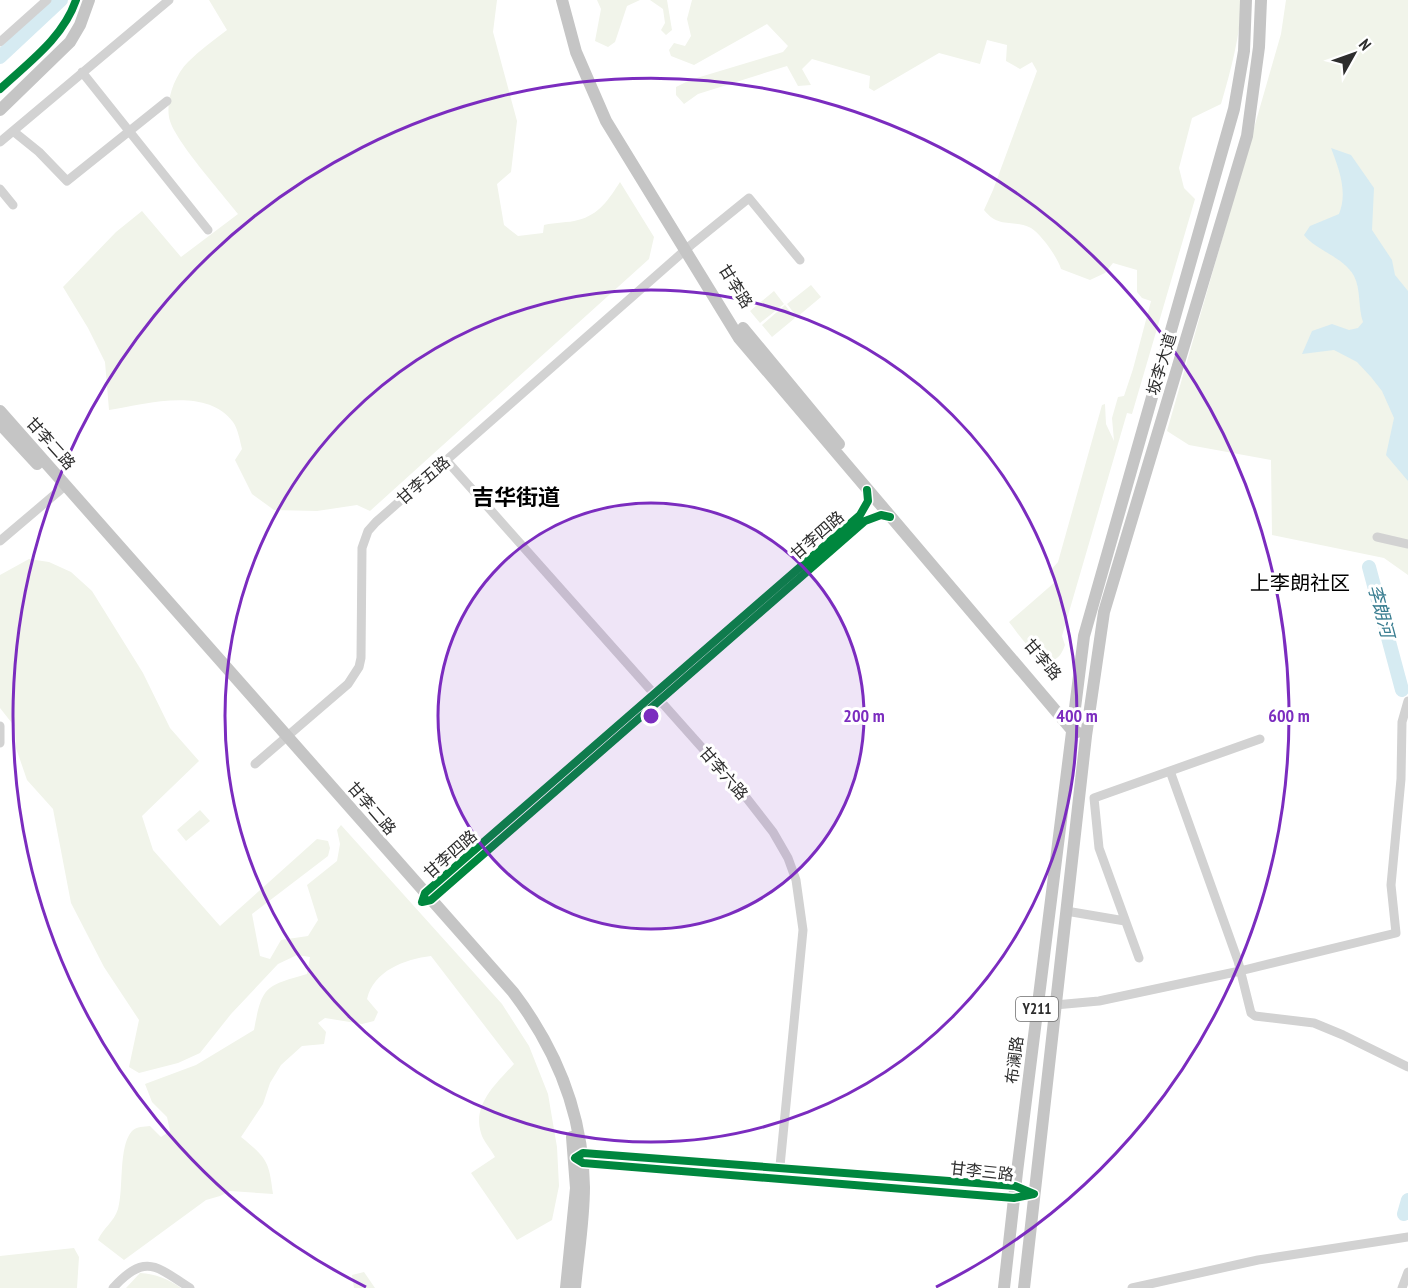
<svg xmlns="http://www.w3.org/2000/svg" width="1408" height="1288" font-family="'PT Sans Narrow','Noto Sans SC',sans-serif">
  <rect width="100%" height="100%" fill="#fff"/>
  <path fill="#f1f4ea" d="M209,0H497L493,32L517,121L511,172L497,184L504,225L518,236L543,233L544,225C556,222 568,223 578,220C599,215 609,199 620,182L654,237L649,259L370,511L357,505L317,511L274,510L252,494L235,460L242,449C240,441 238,429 233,422C206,386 146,404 109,410L105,362L88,328L63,287L116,232L142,211L181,257L238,214C223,194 172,138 169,117C166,99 175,75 188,62C200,50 214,40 227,30Z
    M597,0H640L627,6L615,42L608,47L595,41L601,9Z
    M650,0H667L672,30L666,35L661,30L665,23L663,9Z
    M692,0H1242C1240,36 1231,70 1221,104L1192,118L1179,168L1184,188L1195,199L1132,414L1127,413L1062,636L1065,645C1051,685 1021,637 1009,622L1055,582L1049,572L1058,562L1102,405L1105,404L1106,424L1114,441L1112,418L1118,397L1124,396L1133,369L1151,301L1142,298L1137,292V270L1113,263L1105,273L1090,280L1061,269C1058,258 1041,234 1031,228C1013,219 999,229 984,210L993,190L1037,71L1032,62L1020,69L1006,61L1007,45L987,40L980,64L939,53L874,91L869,88L870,76L812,59L802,69L811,85L798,86L787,66L698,94L684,104L676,95V87L690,80L783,52L788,46L767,24L694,65L671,56L669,50L674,43L685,46L691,36L687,19Z
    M1286,0H1408V575L1384,558L1272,535L1271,460L1189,445L1167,431L1281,34Z
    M811,285L821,297L797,317L787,304Z
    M774,291L784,304L760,323L750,311Z
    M785,305L795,318L772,337L762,325Z
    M29,559L49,562L71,572L92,591L143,673L170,728L199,761L142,816L153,850L220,926L317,839L328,841L330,848L328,856L252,914L260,956L270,959L281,940L308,936L318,920L307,885L337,861L340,844L337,830L341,825L502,1004L529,1046L548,1094L557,1147L559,1186L552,1220L517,1240L471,1173L495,1157C491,1149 483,1141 481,1133C472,1104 497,1083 514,1064L431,956C405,959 373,971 367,999L378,1012L374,1021L362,1024L325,1018L318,1023L326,1032L324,1044L302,1046L281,1065L270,1083L263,1104L241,1137C267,1158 269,1161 273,1194L230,1191L220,1196L206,1200L124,1260L98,1240C103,1228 114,1222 118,1209C124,1188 118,1147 132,1131C137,1126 144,1127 150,1126L161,1137L170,1131L167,1117L152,1102L145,1084L196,1065L254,1030C262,986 265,986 307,974L310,957L297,955L278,964L231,1014L200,1053L178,1063L139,1073L129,1067L139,1020L104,967L71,903L53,809L27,780L16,748L15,727L0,708V575Z
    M200,810L210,821L186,841L177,830Z
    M74,1248L79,1257L77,1288H0V1256Z
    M364,1272L375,1288H354L352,1275Z
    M140,1273C156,1274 168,1279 181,1288H126Z"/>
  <path fill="#d6ebf2" d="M1331,148L1351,155L1374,188L1372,230L1392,260L1395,275L1408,291V481L1386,455L1394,418L1382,391L1371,377L1357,362L1334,350L1302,354L1312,331L1332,324L1349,330L1358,328L1363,322C1358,308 1361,289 1354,276C1344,257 1315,250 1304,235L1310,226L1339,214C1348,192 1339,169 1331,148Z"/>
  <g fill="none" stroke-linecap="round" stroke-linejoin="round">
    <path stroke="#d6ebf2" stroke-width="14" d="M0,57L61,0
      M1369,567L1402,690
      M1404,1214L1408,1200"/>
    <path stroke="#d2d2d2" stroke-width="9" d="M0,42L47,0
      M82,72L208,230
      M13,131L39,152L67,181L167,101
      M0,142L169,0
      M0,189L13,205
      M446,460L745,796L773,832L788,858L796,880L803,930L780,1166
      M867,490L868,501L860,515L425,893L422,902L431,900L865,521L881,515L890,517
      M1377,537L1408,544
      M0,541L66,485
      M0,726V743
      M255,764L348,684L359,667L361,658L362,548L368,531L376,522L691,245L749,198L800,260
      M1170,771L1238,961L1251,1013L1255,1016L1314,1023L1343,1035L1408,1067
      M1066,911L1125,921
      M1139,958L1099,848L1094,798L1260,739
      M1055,1005L1099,1001L1240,971L1396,933L1391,885L1401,779L1402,722L1408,701
      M583,1153L1015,1186L1034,1194L1014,1198L583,1163L575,1158Z
      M113,1288C145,1253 156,1266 190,1288
      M1132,1288L1258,1260L1408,1237
      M1402,1288L1408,1272"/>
    <path stroke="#c5c5c5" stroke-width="12" d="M562,0L576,52L606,121L739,338L1072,730L1077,732
      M0,110L70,42L80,25L89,0
      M743,328L839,444
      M0,411L513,992C557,1050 583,1114 584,1187C584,1221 578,1255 575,1288
      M0,424L37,464
      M566,1288L576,1188L572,1137
      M1004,1288L1017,1172L1084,636L1234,109L1244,51L1246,0
      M1024,1288L1086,736L1104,612L1247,136L1259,47L1261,0"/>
    <g stroke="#fff" stroke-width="11">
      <path id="cycleway" d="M0,89C29,62 63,38 76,0
        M867,490L868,501L860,515L425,893L422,902L431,900L865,521L881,515L890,517
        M583,1153L1015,1186L1034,1194L1014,1198L583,1163L575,1158Z"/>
    </g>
    <use href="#cycleway" stroke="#00873e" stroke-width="8"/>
  </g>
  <circle cx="651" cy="716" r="213" fill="#7b2cbf" fill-opacity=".12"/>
  <g fill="none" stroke="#7b2cbf" stroke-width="3">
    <circle cx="651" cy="716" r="213"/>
    <circle cx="651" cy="716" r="426"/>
    <path d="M366 1287A638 638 0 1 1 936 1287"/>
  </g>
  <g text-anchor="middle" stroke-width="6" stroke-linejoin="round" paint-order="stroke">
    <rect fill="#fff" stroke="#6c6c6c" stroke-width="1.5" x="1016" y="997" width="42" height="24" rx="4.5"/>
    <g font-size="15" font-weight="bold" fill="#2d2d2d">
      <text x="1037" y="1014">Y211</text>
    </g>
    <g font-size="16" fill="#2d2d2d" stroke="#fff">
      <text transform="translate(736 286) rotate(58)" y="6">甘李路</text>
      <text transform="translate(1161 364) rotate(-73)" y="6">坂李大道</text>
      <text transform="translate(51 443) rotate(48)" y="6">甘李二路</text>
      <text transform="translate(423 480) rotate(-41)" y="6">甘李五路</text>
      <text transform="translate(817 535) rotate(-41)" y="6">甘李四路</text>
      <text transform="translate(1043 659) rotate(50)" y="6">甘李路</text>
      <text transform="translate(724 773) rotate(49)" y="6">甘李六路</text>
      <text transform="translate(372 808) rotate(49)" y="6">甘李二路</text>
      <text transform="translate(450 854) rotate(-41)" y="6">甘李四路</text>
      <text transform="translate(1014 1060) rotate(-83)" y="6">布澜路</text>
      <text transform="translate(982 1171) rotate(6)" y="6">甘李三路</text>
    </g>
    <g font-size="18" font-style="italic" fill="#397d90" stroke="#fff">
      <text transform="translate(1381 611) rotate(75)" y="6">李朗河</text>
    </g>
    <g font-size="20" fill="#000" stroke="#fff">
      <text x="1300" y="590">上李朗社区</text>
    </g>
    <g font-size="22" font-weight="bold" fill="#000" stroke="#fff">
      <text x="516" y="505">吉华街道</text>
    </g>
  </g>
  <circle cx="651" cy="716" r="9" fill="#7b2cbf" stroke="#fff" stroke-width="3"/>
  <g font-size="18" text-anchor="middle" font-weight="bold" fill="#7b2cbf" stroke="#fff" stroke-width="6" stroke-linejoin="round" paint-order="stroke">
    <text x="864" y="722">200 m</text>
    <text x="1077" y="722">400 m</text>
    <text x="1289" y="722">600 m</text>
  </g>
  <g transform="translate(1354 54) rotate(50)" stroke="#ffffff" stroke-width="4.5" paint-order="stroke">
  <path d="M0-4.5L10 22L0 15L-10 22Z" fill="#2d2d2d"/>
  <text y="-9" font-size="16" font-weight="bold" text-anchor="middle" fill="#2d2d2d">N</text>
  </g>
</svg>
